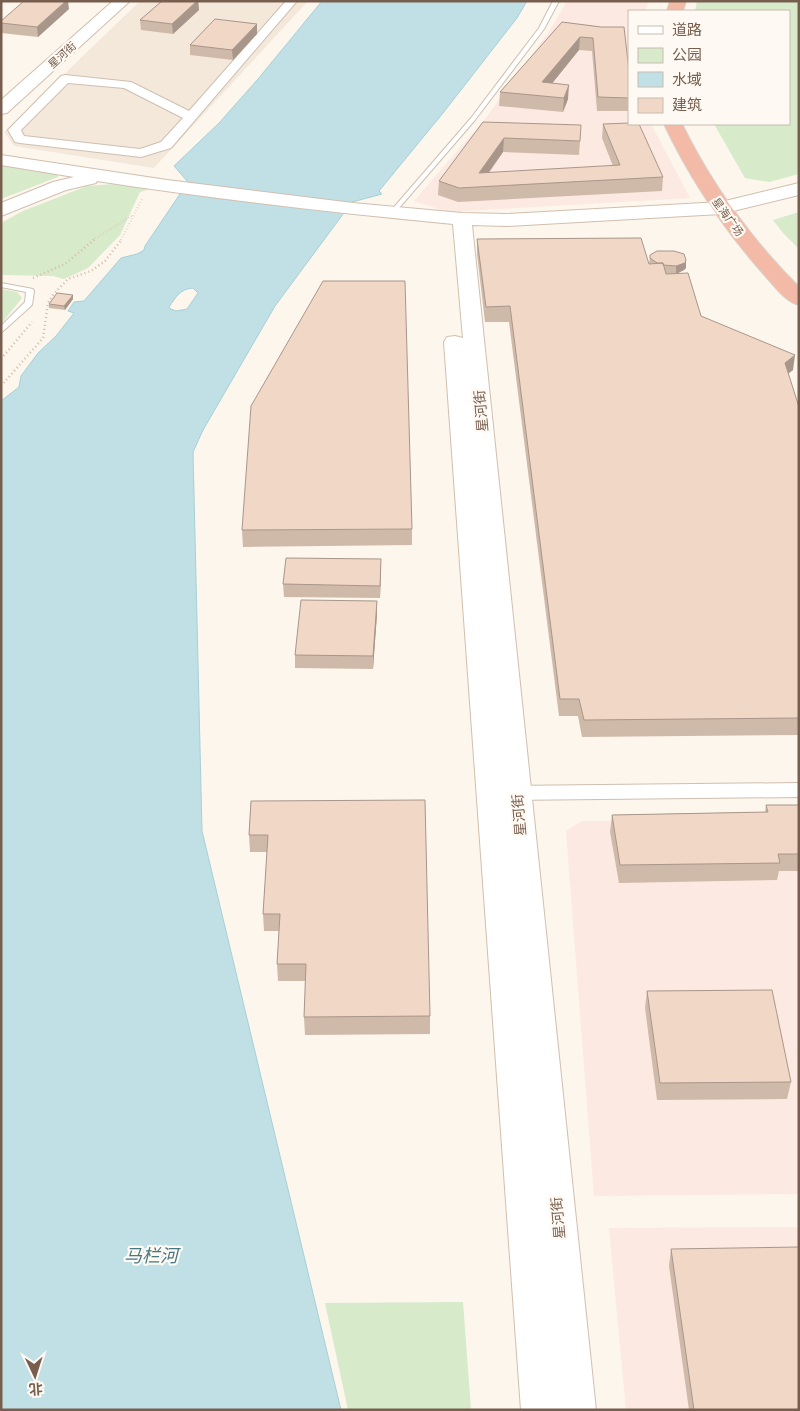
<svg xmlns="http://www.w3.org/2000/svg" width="800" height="1411" font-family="Quicksand,'Noto Sans SC',sans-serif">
  <rect width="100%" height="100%" fill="#fcf6ec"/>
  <path fill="#f4e8db" d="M140,1H308L154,168L14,146L4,132Z"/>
  <path fill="#fce9e1" d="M567,1H649L645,11H629V124H651L690,198L448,212L414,201L485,119L550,30Z
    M582,821H799V1194L594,1196L566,831Z
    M799,1227V1410H626L609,1228Z"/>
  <path fill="#d7eaca" d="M697,1H799V174L769,182L745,178L714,124H789V11H695Z
    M8,165L57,173L58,177L1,199V166Z
    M127,183L157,187L140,192L120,235L88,268L64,279L53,276L1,275V223L23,211L87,186Z
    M799,212V249L783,233L773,220Z
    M1,289L17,292L22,298L1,324Z
    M463,1302L471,1410H348L325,1303Z"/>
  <path fill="#c1e0e6" stroke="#a7cfd7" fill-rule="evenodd" d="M322,1H527L517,18L443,113L379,191L382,194L352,202L275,306L203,430L193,452L202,831L341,1410H1V401L19,387L21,376L38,353L56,336L74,313L68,311L74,302L84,301L121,258L137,254L144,250L145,246L188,182L174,166L219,123L258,79ZM193,288L198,293L187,309L176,311L171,309L169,307C176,297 180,289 193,288Z"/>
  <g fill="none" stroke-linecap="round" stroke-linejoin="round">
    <g stroke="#cebfb1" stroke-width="2">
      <path id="lane" d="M553,1H559L544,29L475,120L393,215H389V213L471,118L539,28Z
        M1,283L33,289L34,291L32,305L1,333V326L25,302L26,292L1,287Z"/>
    </g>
    <g stroke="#cebfb1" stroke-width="2">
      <path id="street" d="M286,1H297L171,148L141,157L20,143L15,142L8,130L61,76L65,75L131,82L189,111ZM68,83L124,88L183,118L161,142L140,149L24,136L21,130Z
        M799,783V797L506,800L499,798L495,793L499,788L506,786Z"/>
    </g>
    <g stroke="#d1bfaf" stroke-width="2">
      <path id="secondary" d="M113,1H130L7,113L1,114V100Z
        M1,155L167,180L353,203L462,213L506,214L721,202L799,183V195L721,214L506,226L472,225L596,1410H521L444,342L447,337L455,336L463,338L453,224C334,213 215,199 97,181L96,183L66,190L1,216V203L53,182L74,177L1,165Z"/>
    </g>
    <g stroke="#d9d2ce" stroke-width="2">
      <path id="highway" d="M670,1H686L683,11H667Z
        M664,124H682C712,185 750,238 799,287V305C786,302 776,288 767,278C725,231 691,181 664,124Z"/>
    </g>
    <path stroke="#d6baa7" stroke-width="2" stroke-dasharray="0.5 2.5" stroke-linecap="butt" d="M93,240L133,215
      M121,240L142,199"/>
    <path stroke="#d6baa7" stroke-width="2.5" stroke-dasharray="1 3" stroke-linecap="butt" d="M33,278L65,264L95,239
      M1,359L32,322
      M1,386L43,338L48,303L53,295L68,279L91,271L105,261L122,239"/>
    <use href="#lane" fill="#fff" fill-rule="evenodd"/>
    <use href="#street" fill="#fff" fill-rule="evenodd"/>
    <use href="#secondary" fill="#fff" fill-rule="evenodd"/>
    <use href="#highway" fill="#f3bba7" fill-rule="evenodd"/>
  </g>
  <path fill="#cfb9a9" d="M162,1H198L199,10L173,34L141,30L140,20Z
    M69,9L38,37L1,33V21Z
    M562,22L601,27L629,71V111H597L592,51L579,50L552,83L568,99L563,112L499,106L500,92Z
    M257,34L233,60L190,55V45Z
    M483,122L580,141L579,155L503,152L489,173L613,166L602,138L603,124L663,177L662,191L458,202L438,195L439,181Z
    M477,239L649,264L650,255L686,268L684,270L676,274L701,316L793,370L788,374L799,407V735L582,737L578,716H559L509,322H485L477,254Z
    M73,299L65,310L49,308V304Z
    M412,529V545L243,547L242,530Z
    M381,559L380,598L284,597L283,584Z
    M377,601V614L373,669L295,668V655Z
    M251,801L430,1016V1034L305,1035L304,1017L306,981H278L277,964L279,931H264L263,914L267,852H250L249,835Z
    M766,805H799V871H779L777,880L619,883L610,832L612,815L765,812Z
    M647,991L791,1082L787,1099L657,1100L645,1008Z
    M671,1249L799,1410H689L669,1266Z"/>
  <path fill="#a9968a" d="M66,1H68L69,9L38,37L37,27Z
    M197,1H198L199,10L173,34L172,24Z
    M257,24V34L233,60L232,50Z
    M580,37L579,50L542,96V82Z
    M569,85L568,99L563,112L564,98Z
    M504,138L503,152L478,187L479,173Z
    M686,260V268L684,270L676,274V266Z
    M73,295V299L65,310L64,306Z
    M795,355L793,370L782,378L785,363Z
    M381,559V572L380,598V586Z
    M377,601V614L373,669V656Z"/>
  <path fill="#f1d7c5" stroke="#a9968a" d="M24,1H66L37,27L1,23V21Z
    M162,1H197L172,24L140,20Z
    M215,19L257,24L232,50L190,45Z
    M562,22L601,27H624L629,71V98L598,97L593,38L580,37L542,82L569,85L564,98L500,92Z
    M483,122L581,125L580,141L504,138L479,173L620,165L603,124L629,123V124H639L663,177L459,188L439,181Z
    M641,238L649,264L663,263L666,274L688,273L701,316L795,355L785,363L799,407V718L584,720L579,699H560L510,306L486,307L477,239Z
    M657,251H674L684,254L686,260L685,263L676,266L663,265V263H657L650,258V255Z
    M323,281H405L412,529L242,530L251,406Z
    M57,293L73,295L64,306L49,304Z
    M286,558L381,559L380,586L283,584Z
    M301,600L377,601L373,656L295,655Z
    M425,800L430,1016L304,1017L306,964H277L280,914H263L268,835H249L251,801Z
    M766,805H799V854H778L780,863L620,865L612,815L768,812Z
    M772,990L791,1082L660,1083L647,991Z
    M799,1247V1410H694L671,1249Z"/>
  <g text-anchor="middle" stroke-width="4.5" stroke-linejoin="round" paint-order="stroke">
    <g font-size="11" fill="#775e4f" stroke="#fefaf3">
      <text transform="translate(62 55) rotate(-42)" y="4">星河街</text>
      <text transform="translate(728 217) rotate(54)" y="4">星海广场</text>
    </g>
    <g font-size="14" fill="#775e4f" stroke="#fefaf3">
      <text transform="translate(481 411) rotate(-95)" y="5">星河街</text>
      <text transform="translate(519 815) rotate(-95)" y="5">星河街</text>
      <text transform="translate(558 1218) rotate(-95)" y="5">星河街</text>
    </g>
    <g font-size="18" font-style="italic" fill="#467783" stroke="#fefaf3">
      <text x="151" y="1262">马栏河</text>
    </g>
  </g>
  <rect width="800" height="1411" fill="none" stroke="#775e4f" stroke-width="5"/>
  <rect x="628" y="10" width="162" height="115" fill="#fefaf3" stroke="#c8bcb1"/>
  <rect x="638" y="26" width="25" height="8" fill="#ffffff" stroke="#c8bcb1"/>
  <text x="672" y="35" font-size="15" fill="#775e4f">道路</text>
  <rect x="638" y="48" width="25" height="15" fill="#d7eaca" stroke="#c8bcb1"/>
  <text x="672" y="60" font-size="15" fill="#775e4f">公园</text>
  <rect x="638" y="72" width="25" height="15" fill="#c1e0e6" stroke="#c8bcb1"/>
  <text x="672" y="85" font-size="15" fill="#775e4f">水域</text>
  <rect x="638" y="98" width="25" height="15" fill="#f1d7c5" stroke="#c8bcb1"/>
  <text x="672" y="110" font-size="15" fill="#775e4f">建筑</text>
  <g transform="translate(35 1376) rotate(176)" stroke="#fefaf3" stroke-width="4" paint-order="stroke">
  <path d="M0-4L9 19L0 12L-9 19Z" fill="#775e4f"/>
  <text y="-8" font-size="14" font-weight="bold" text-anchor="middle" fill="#775e4f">北</text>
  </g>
</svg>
